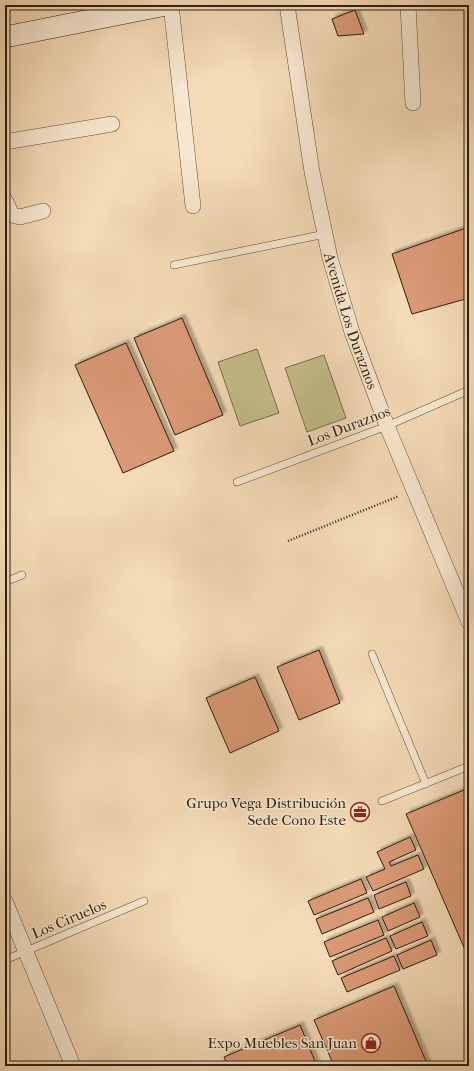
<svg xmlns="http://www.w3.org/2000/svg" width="474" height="1071" font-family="'IM FELL French Canon',serif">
  <defs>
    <filter id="shadow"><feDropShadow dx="3.5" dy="-3.5" stdDeviation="1" flood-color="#0004"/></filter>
  </defs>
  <rect width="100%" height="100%" fill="#f4dab6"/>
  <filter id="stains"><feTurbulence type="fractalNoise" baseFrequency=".005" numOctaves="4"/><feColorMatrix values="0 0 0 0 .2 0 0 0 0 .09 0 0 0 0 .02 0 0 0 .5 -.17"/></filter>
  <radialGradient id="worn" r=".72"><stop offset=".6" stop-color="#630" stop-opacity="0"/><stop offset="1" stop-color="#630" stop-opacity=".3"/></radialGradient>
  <path fill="#c2bd89" stroke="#786e4c" d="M257,349L279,413L240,426L218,362Z
    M324,355L346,418L307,432L285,368Z"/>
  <path fill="#da9976" stroke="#2d1f10" filter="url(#shadow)" d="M355,10L364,34L338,36L332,19Z
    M469,227V298L412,314L392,254Z
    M182,318L223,415L175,435L134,338Z
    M126,343L174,451L123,473L75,365Z
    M319,650L340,703L299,720L277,667Z
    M255,677L279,731L230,753L206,698Z
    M469,788V959L406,814Z
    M410,837L416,850L389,862L391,866L418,855L424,869L373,891L366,877L385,869L377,852Z
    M361,879L367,893L314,915L308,901Z
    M406,882L411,896L379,909L374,895Z
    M368,898L374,912L322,934L316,919Z
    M414,903L420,917L388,931L382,917Z
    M378,920L384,935L330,957L324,942Z
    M422,922L428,936L396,949L390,936Z
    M386,938L392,951L338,975L332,961Z
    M431,940L437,955L403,969L397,955Z
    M394,956L400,970L347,992L341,978Z
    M394,986L428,1066H334L314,1020Z
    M300,1025L317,1066H228L224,1057Z"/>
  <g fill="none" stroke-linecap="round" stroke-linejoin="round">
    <g stroke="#5f4e3a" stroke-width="8">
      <path id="lane" d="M174,265L325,234
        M237,482L387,426L469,390
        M5,582L22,575
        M372,654L426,784
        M382,801L469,766
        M5,960L144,901"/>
    </g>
    <g stroke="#5f4e3a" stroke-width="16">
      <g id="street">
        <path d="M171,5L193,206"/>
        <path id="s1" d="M287,5L312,172L330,258L352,332L387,426L469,622"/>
        <path d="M408,5L413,103"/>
        <path d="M5,142L112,124"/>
        <path d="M5,200L12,215L20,217L43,211"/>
        <path d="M5,901L73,1066"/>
      </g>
    </g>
    <g stroke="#2d1f10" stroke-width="22">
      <path id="secondary" d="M5,37L166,5"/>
    </g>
    <path stroke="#2d1f10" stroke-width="2.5" stroke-dasharray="1 2" stroke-linecap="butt" d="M288,541L399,496"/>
    <use href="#lane" stroke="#f8e7d0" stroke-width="7"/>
    <use href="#street" stroke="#f8e7d0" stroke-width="15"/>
    <use href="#secondary" stroke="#f8e7d0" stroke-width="21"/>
  </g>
  <defs>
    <g id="office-ring" transform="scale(1)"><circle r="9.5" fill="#f8e7d0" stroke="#8f2418" stroke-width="1.5"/><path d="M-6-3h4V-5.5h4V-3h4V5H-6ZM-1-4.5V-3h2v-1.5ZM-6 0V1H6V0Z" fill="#8f2418"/></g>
    <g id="shop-ring" transform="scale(1)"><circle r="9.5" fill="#f8e7d0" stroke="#8f2418" stroke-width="1.5"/><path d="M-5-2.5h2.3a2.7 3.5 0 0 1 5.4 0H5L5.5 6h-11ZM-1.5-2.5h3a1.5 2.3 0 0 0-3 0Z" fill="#8f2418"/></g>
  </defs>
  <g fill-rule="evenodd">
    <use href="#office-ring" x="360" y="812"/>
    <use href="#shop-ring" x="371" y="1043"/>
  </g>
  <g text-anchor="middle" stroke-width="3" stroke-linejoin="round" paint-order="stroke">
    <g font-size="15" fill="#2d1f10" stroke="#f8e7d0">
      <text dy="5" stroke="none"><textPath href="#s1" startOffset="323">Avenida Los Duraznos</textPath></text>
      <text transform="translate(349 426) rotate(-21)" y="5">Los Duraznos</text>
      <text transform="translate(69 919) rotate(-23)" y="5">Los Ciruelos</text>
    </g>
    <g font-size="15" fill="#2d1f10" stroke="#f8e7d0" text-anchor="end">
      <text x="346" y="808">Grupo Vega Distribución<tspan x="346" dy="17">Sede Cono Este</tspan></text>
      <text x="357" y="1048">Expo Muebles San Juan</text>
    </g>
  </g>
  <rect width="474" height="1071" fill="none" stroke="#f4dab6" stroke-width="20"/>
  <rect x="6" y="6" width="462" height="1059" fill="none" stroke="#2d1f10" stroke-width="2"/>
  <rect x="10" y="10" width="454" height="1051" fill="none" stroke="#2d1f10"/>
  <rect width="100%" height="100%" filter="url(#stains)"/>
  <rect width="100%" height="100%" fill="url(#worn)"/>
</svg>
